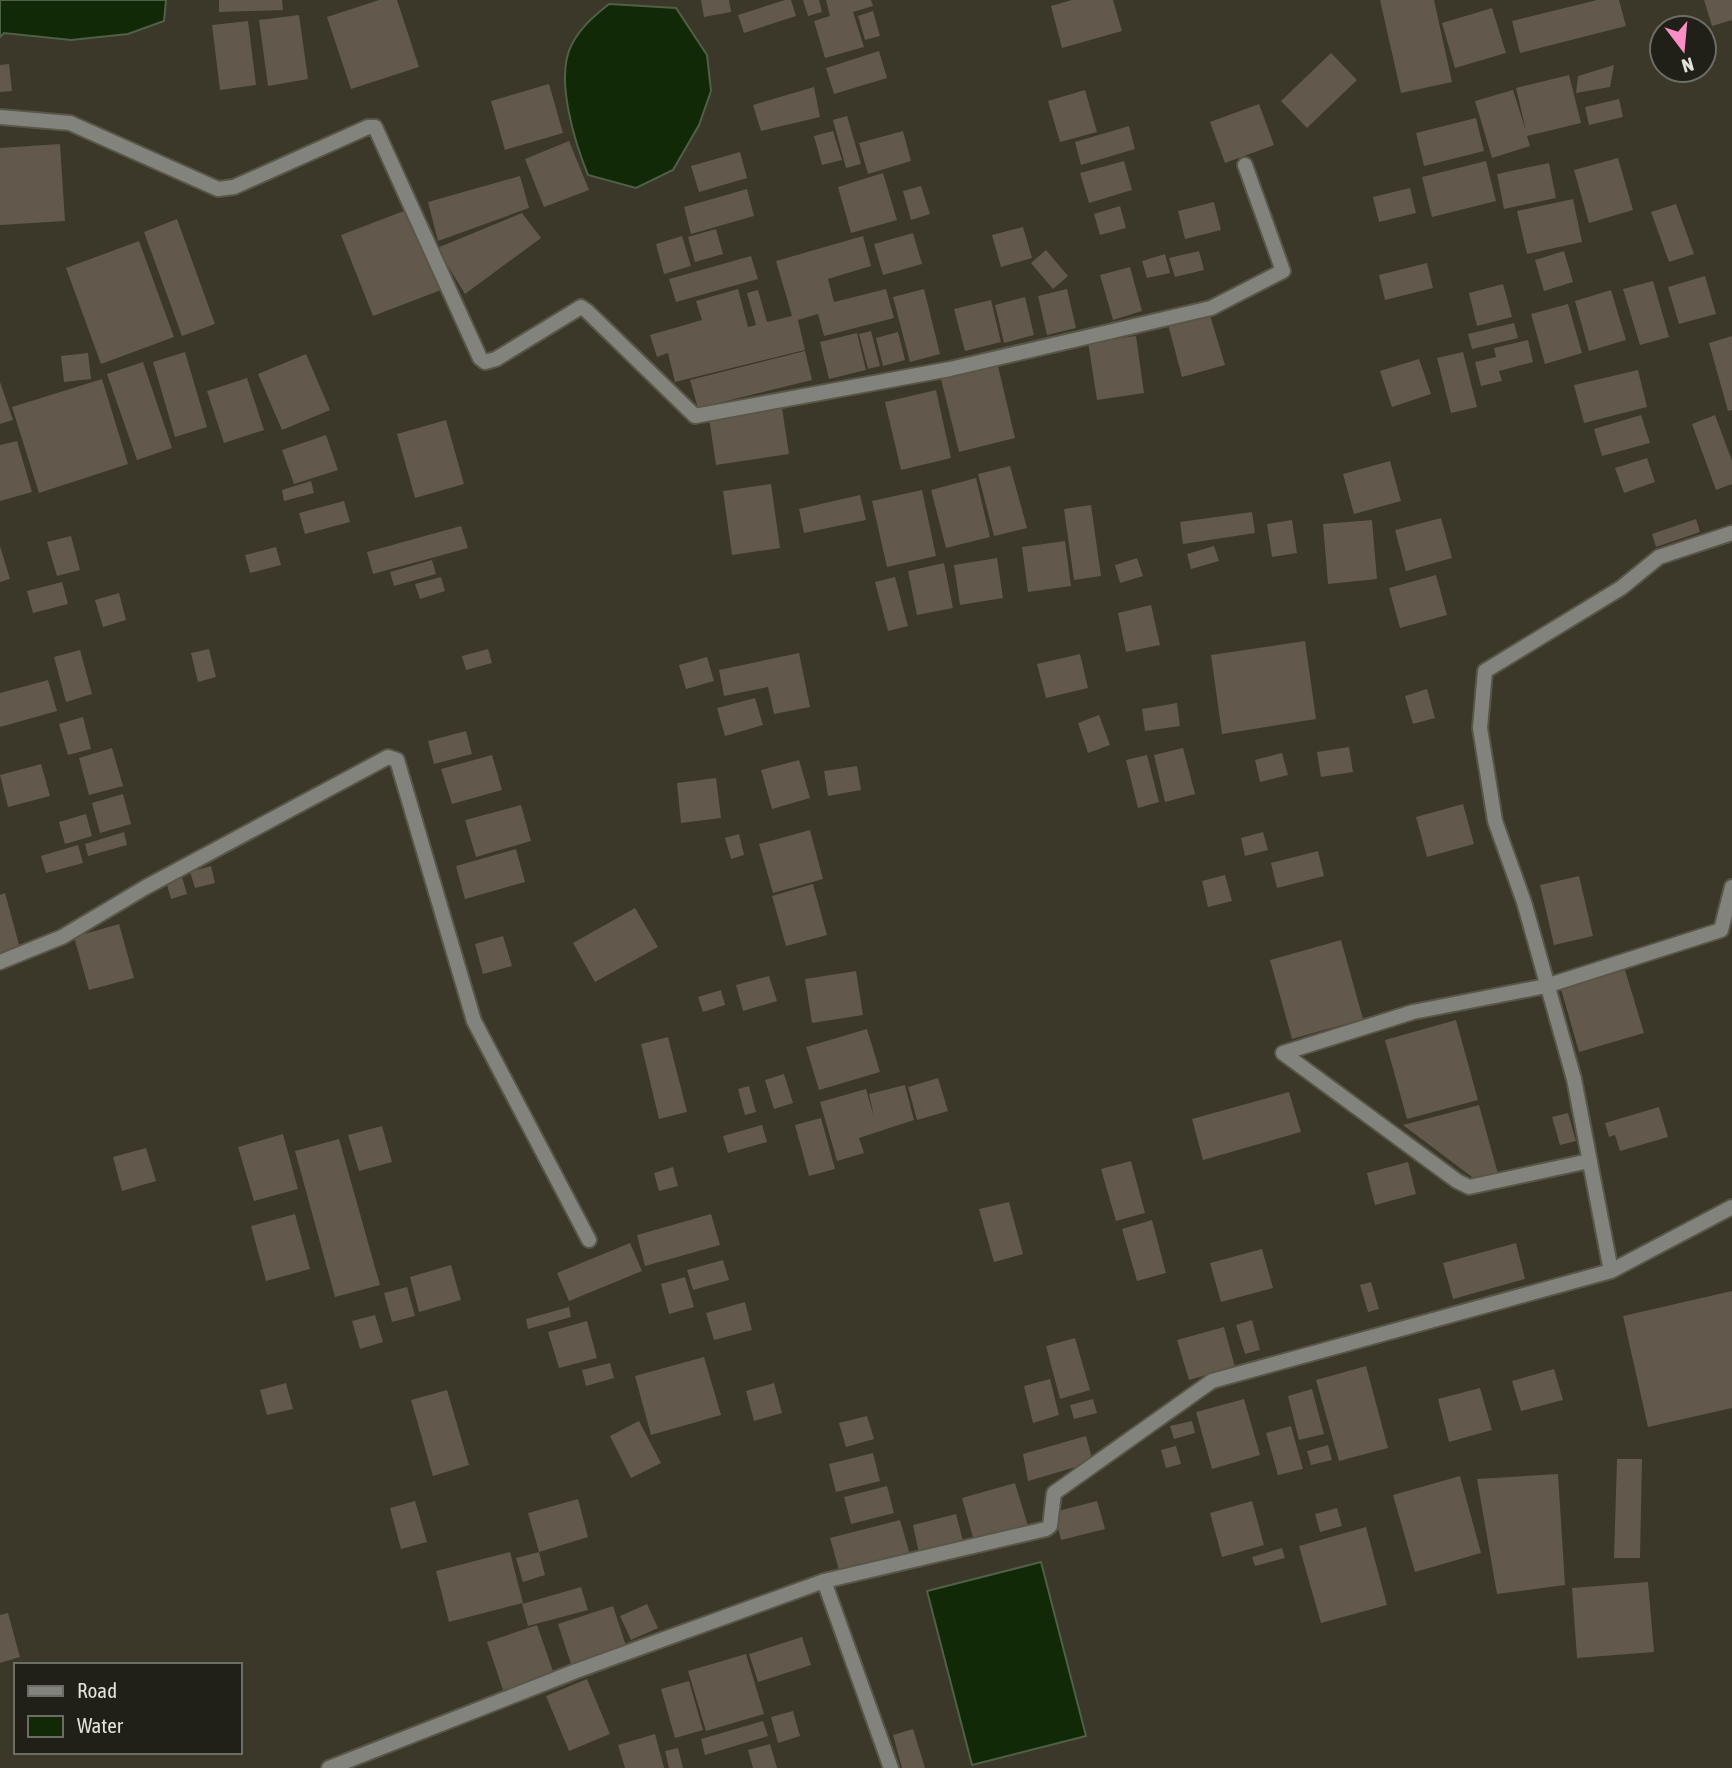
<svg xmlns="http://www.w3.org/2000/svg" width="1732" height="1768" font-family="'Asap Condensed',sans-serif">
  <rect width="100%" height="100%" fill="#3b3729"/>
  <path fill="#112907" stroke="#506046" stroke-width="2" d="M0,0H166L164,21L128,34L71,40L4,33L0,37Z
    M609,4L676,8L707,55L711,91L699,125L673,170L636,188L588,175C575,143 554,77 572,44C581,27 594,16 609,4Z
    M1041,1562L1086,1736L972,1765L927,1591Z"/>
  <path fill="#62584b" d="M219,0H282L283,10L219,12Z
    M379,0H397L419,67L351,89L327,17Z
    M701,0H729L731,12L704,17Z
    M785,0H791L796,16L744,33L738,15Z
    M803,0H819L822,12L808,16Z
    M826,0H871L873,6L853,12L864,47L825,58L814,21L830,16Z
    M1072,0H1113L1122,31L1062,48L1051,6Z
    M1380,0H1434L1452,82L1401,93Z
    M1597,0H1619L1626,26L1520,53L1512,21Z
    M1704,0H1732V20L1712,26Z
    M1492,8L1506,53L1455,68L1442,23Z
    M873,11L880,36L865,40L858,16Z
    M299,15L308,79L268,86L259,20Z
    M248,21L256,85L220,90L212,25Z
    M879,51L887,78L834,94L826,68Z
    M1331,53L1357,80L1307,128L1281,101Z
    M9,64L12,91L0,92V65Z
    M1614,65L1610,87L1576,93L1578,76Z
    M1569,75L1581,123L1527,136L1530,146L1492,158L1475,101L1513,90L1526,131L1516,88Z
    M549,84L563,133L505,150L491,101Z
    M814,87L820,117L761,131L753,105Z
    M1085,90L1097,132L1060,142L1048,101Z
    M1619,99L1623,117L1589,125L1585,107Z
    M1259,104L1274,145L1225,163L1210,122Z
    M847,116L861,164L846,168L833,120Z
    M1476,118L1484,151L1424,166L1416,133Z
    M1129,126L1135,149L1081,165L1075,142Z
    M833,131L842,160L822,165L814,136Z
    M903,131L911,161L868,174L859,143Z
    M569,141L589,190L544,207L525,159Z
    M60,144L65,221L0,225V148Z
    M740,152L747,178L699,192L691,166Z
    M1618,158L1633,210L1589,223L1574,170Z
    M1124,161L1132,190L1089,203L1080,173Z
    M1486,161L1496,201L1432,217L1422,177Z
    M1549,163L1556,198L1504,209L1497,174Z
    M883,173L897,220L851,233L838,187Z
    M520,176L529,208L438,241L428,202Z
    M921,186L930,214L911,220L903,191Z
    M1410,188L1416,213L1379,222L1373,197Z
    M747,189L754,216L691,234L684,207Z
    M1573,199L1582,242L1527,254L1517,211Z
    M1214,202L1221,230L1185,239L1178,211Z
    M1676,204L1694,254L1669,262L1651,212Z
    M1120,206L1126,228L1100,235L1094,214Z
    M409,209L441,290L373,316L341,235Z
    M522,213L541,238L465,294L437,248Z
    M177,219L215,324L182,336L144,232Z
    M1023,227L1032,258L1001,267L992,235Z
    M716,229L723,254L695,262L688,237Z
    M913,233L922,264L883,275L874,244Z
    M682,236L691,266L664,274L656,244Z
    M863,236L871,266L828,279L834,302L886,289L894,318L824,336L818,314L798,320L805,350L675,382L668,353L657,357L650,335L702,320L696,301L738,289L748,327L756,325L747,293L758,290L767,322L792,316L776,261Z
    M139,241L174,337L101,364L66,268Z
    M1046,250L1068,276L1053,289L1031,263Z
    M1199,251L1204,270L1175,277L1169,258Z
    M1564,251L1573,282L1544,291L1535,260Z
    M1165,254L1170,273L1147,278L1142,261Z
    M751,256L758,279L676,302L669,279Z
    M1427,263L1433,288L1385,300L1379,275Z
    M1130,267L1142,311L1113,320L1100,275Z
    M1705,276L1716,314L1679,324L1668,287Z
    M1653,281L1669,337L1640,345L1623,289Z
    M1503,284L1512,317L1477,326L1469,293Z
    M924,289L940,354L910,362L893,297Z
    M1067,289L1076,328L1047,335L1038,296Z
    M1611,290L1626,340L1589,351L1575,301Z
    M1025,297L1034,335L1004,343L995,305Z
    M991,300L1001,342L965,351L954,309Z
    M1568,304L1582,353L1545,364L1531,314Z
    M1209,312L1225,365L1182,377L1168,324Z
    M1514,323L1518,338L1472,349L1468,334Z
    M871,331L880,366L868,369L859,334Z
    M898,332L905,360L883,366L876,338Z
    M857,333L866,370L829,379L820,342Z
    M1136,336L1144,393L1097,400L1088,342Z
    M1732,336V410L1728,411L1709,343Z
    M1528,340L1533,362L1499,371L1502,381L1481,386L1475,362L1496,357L1494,348Z
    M805,351L812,380L698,408L690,380Z
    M185,352L207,427L175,437L153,362Z
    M1463,352L1477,407L1451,413L1437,358Z
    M88,353L91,379L64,382L61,356Z
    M306,354L330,410L282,430L258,374Z
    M1419,359L1431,394L1392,407L1380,371Z
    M143,362L172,448L137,460L107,374Z
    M997,362L1015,438L959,452L940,375Z
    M1638,370L1647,407L1584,423L1574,385Z
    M247,378L264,430L224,443L207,391Z
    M102,379L128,464L39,493L12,407Z
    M0,382L13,420L0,424Z
    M936,390L951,458L901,470L885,402Z
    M782,408L789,454L716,465L709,418Z
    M1641,415L1650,443L1602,456L1594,429Z
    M1715,415L1732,461V484L1716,490L1692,424Z
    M446,420L464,484L415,498L397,434Z
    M326,435L338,470L294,484L282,450Z
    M17,441L32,492L0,501V445Z
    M1647,458L1655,482L1624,493L1615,468Z
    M1390,461L1401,501L1354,514L1343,474Z
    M1010,466L1027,528L994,536L978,474Z
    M976,478L990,537L946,548L931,490Z
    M311,481L314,493L284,501L282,490Z
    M771,484L780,548L732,555L723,491Z
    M922,490L936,556L887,567L872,501Z
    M860,495L866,520L804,533L799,509Z
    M344,501L350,522L305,534L299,513Z
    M1091,505L1101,576L1074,580L1064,509Z
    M1252,512L1255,533L1183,544L1180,522Z
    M1441,518L1452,558L1406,571L1395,530Z
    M1696,519L1700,532L1656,547L1652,534Z
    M1292,520L1297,553L1272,557L1267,524Z
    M1372,520L1377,579L1328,584L1323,524Z
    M461,526L468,548L373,574L367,552Z
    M71,536L80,570L57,576L47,542Z
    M1065,541L1071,586L1028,592L1022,547Z
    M0,546L10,579L0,582Z
    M1214,546L1219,561L1191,569L1187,554Z
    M276,547L281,565L250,573L245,555Z
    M997,558L1003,598L960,605L954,565Z
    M1137,558L1143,576L1120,583L1115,565Z
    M432,560L436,574L394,586L390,572Z
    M944,563L953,608L917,615L908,571Z
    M1436,575L1447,615L1400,628L1389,588Z
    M441,577L445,591L420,599L415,584Z
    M895,577L908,626L888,631L875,582Z
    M62,582L68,604L33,613L27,591Z
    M119,593L126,620L103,627L95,600Z
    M1151,605L1160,645L1126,652L1118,613Z
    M1305,641L1316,719L1222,734L1211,655Z
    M209,649L216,677L198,682L191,653Z
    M488,649L492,663L466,670L462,656Z
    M80,650L92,694L66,702L54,657Z
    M799,653L810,707L774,714L768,687L724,696L719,670Z
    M1080,654L1088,688L1046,698L1037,664Z
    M707,657L714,681L686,689L679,665Z
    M48,680L57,711L0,727V693Z
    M1427,689L1435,718L1413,724L1405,696Z
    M755,698L763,725L725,736L717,708Z
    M1177,703L1180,726L1145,731L1142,709Z
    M1099,715L1110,745L1088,753L1078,723Z
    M83,717L91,749L68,755L59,724Z
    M466,731L472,754L434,764L428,741Z
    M1349,747L1353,772L1321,777L1317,752Z
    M112,748L123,786L89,795L79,758Z
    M1183,748L1195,794L1165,802L1154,755Z
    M1282,753L1288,775L1260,782L1255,760Z
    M492,755L502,790L452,804L441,769Z
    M1147,755L1159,802L1138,808L1126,760Z
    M799,760L810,798L772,809L761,770Z
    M41,764L50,796L8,807L0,775Z
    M857,766L861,790L828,796L824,771Z
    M716,778L721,818L681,823L677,783Z
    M123,794L131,824L100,833L92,803Z
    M1463,804L1474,844L1427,857L1416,817Z
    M521,805L531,841L476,857L465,820Z
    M86,814L92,836L65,844L59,822Z
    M810,830L823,879L773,893L759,844Z
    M124,832L127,845L88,856L85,844Z
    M1263,832L1268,850L1245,856L1241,838Z
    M739,834L744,855L731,859L725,838Z
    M78,845L83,863L46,873L41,856Z
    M516,849L525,882L465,899L456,866Z
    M1318,851L1324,876L1277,888L1271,863Z
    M211,866L215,883L195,888L190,872Z
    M1225,875L1232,901L1208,907L1202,881Z
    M1579,876L1593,936L1554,945L1540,885Z
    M182,877L187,894L171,899L166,881Z
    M813,884L827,935L786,946L772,896Z
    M5,893L21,952L0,958V895Z
    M635,908L658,947L595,982L573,943Z
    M119,924L134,978L89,990L74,937Z
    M503,936L512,966L483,974L475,944Z
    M1341,940L1363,1019L1292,1039L1270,960Z
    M1625,970L1644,1033L1579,1052L1561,989Z
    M856,971L863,1015L812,1023L805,979Z
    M769,976L777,1001L743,1011L736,985Z
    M721,990L725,1005L703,1012L698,997Z
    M1456,1020L1478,1100L1407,1119L1385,1040Z
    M867,1029L880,1072L819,1090L806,1047Z
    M668,1037L687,1112L659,1119L641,1044Z
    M784,1074L793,1103L774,1109L765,1080Z
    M938,1078L948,1111L917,1120L908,1087Z
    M905,1085L914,1120L859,1138L864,1153L837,1161L820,1102L866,1089L874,1117L869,1094Z
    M749,1086L756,1112L745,1115L738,1089Z
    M1289,1092L1301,1132L1203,1160L1192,1119Z
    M1479,1105L1498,1174L1476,1180L1403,1125Z
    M1659,1107L1668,1137L1620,1151L1615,1135L1609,1137L1605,1123Z
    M1568,1113L1576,1141L1560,1145L1552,1117Z
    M821,1118L835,1169L809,1176L795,1125Z
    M762,1125L767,1142L728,1153L723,1136Z
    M382,1126L392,1162L359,1171L348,1135Z
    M283,1134L298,1189L254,1201L238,1147Z
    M339,1139L380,1285L335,1297L295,1151Z
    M146,1148L156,1181L122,1191L113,1157Z
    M1131,1161L1145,1213L1116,1221L1101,1169Z
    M1408,1162L1416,1194L1375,1205L1367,1173Z
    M673,1167L678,1186L659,1191L654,1173Z
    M1009,1202L1023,1254L994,1262L979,1209Z
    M295,1214L310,1269L266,1281L251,1226Z
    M711,1214L720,1245L645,1266L637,1235Z
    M1152,1220L1166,1273L1137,1281L1122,1229Z
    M630,1243L642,1271L569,1301L557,1273Z
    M1516,1243L1525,1279L1453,1299L1443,1263Z
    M1262,1249L1273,1288L1221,1302L1210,1263Z
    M723,1260L729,1280L693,1290L687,1270Z
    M451,1265L461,1300L419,1312L410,1277Z
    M685,1277L694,1307L669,1314L661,1284Z
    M1371,1282L1379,1309L1368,1312L1360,1285Z
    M407,1287L415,1316L392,1322L384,1293Z
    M1732,1291V1408L1648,1427L1623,1316Z
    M745,1302L752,1330L714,1340L706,1313Z
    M569,1307L571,1317L528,1329L526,1319Z
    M375,1315L383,1342L360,1349L352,1321Z
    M1252,1320L1260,1350L1245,1354L1236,1325Z
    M587,1321L597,1358L559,1368L548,1332Z
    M1224,1327L1235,1367L1189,1380L1177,1340Z
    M1075,1338L1090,1390L1060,1399L1046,1346Z
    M704,1357L721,1415L651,1435L635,1376Z
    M610,1363L614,1378L586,1386L582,1370Z
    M1366,1366L1388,1448L1339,1461L1316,1380Z
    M1554,1369L1563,1400L1521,1411L1512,1381Z
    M1050,1379L1059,1415L1033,1423L1024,1386Z
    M286,1383L293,1409L267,1415L260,1390Z
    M774,1383L782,1413L754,1421L746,1391Z
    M1480,1388L1492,1430L1449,1442L1438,1399Z
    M1312,1389L1324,1434L1299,1440L1288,1396Z
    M447,1390L469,1465L433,1476L411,1400Z
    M1093,1399L1097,1413L1074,1419L1070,1405Z
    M1244,1399L1260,1455L1212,1469L1196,1412Z
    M867,1416L874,1439L846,1447L839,1423Z
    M639,1421L661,1463L631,1478L610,1436Z
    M1192,1421L1195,1433L1174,1439L1170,1426Z
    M1291,1426L1303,1469L1278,1475L1266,1433Z
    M1086,1436L1093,1462L1028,1481L1023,1454Z
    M1328,1445L1332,1460L1311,1465L1307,1451Z
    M1176,1446L1181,1464L1166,1468L1161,1450Z
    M873,1453L880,1481L836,1492L829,1464Z
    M1617,1459H1642L1640,1558H1614Z
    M1558,1474L1565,1585L1497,1594L1477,1479Z
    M1460,1476L1481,1553L1415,1572L1393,1495Z
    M1015,1483L1028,1526L974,1541L962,1498Z
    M887,1486L894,1513L851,1524L844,1497Z
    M578,1499L588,1537L539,1552L528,1513Z
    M415,1501L427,1542L401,1549L390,1508Z
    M1097,1501L1105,1529L1061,1540L1054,1512Z
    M1252,1501L1264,1545L1222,1557L1210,1513Z
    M1337,1508L1342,1526L1320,1532L1315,1514Z
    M956,1514L963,1541L919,1553L913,1525Z
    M900,1520L910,1555L840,1574L830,1538Z
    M1366,1527L1387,1605L1321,1623L1299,1546Z
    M1282,1548L1285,1558L1255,1566L1252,1557Z
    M510,1552L523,1603L449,1622L436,1571Z
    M539,1552L545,1575L523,1582L516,1558Z
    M1648,1582L1654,1652L1577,1658L1572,1588Z
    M581,1587L588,1610L528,1626L522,1604Z
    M647,1604L658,1628L631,1640L620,1616Z
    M613,1606L626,1646L571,1664L558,1624Z
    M8,1613L20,1657L0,1663V1615Z
    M537,1625L554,1674L503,1690L487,1642Z
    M802,1637L811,1665L758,1682L749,1654Z
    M746,1654L764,1714L706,1731L688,1671Z
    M587,1679L610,1734L569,1751L546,1696Z
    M689,1681L703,1730L675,1738L661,1689Z
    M793,1711L800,1736L778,1743L771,1717Z
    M763,1721L768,1736L705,1755L701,1739Z
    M913,1729L925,1768H902L893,1735Z
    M655,1734L664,1768H625L618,1745Z
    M770,1744L777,1768H753L748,1750Z
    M678,1748L683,1768H669L665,1751Z"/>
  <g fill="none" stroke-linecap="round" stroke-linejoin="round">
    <g stroke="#595648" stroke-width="18">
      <path id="minor" d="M0,117L70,123L218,189L234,187L368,127H375L480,358L485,362L496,359L581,307L587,311L695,416L950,369L1211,308L1283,271L1245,165
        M0,962L62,937L146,887L388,757L397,760L474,1021L589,1240
        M1589,1161L1469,1187L1457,1181L1283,1053L1413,1012L1546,986L1721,930L1732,887
        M1611,1271L1574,1079L1524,902L1495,821L1480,728L1485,671L1621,588L1659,557L1732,533
        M824,1581L891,1768
        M329,1768L576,1671L824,1581L1046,1529L1050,1526L1054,1493L1212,1381L1611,1271L1732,1207"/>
    </g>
    <use href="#minor" stroke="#82837c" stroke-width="14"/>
  </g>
  <rect x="14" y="1663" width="228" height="91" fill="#201f18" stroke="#6e6d65" stroke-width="2"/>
  <rect x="28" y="1686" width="35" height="10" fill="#82837c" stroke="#6e6d65" stroke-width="2"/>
  <text x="77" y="1698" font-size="21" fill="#e3e1d8">Road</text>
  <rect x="28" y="1716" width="35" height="21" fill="#112907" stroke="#6e6d65" stroke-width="2"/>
  <text x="77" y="1733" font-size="21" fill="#e3e1d8">Water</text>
  <g transform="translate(1683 49) rotate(164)"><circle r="33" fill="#201f18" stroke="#6e6d65" stroke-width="2"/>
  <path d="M0-5L12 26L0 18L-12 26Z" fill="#fb8fc5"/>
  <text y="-10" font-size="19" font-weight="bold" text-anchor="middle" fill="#e3e1d8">N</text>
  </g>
</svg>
